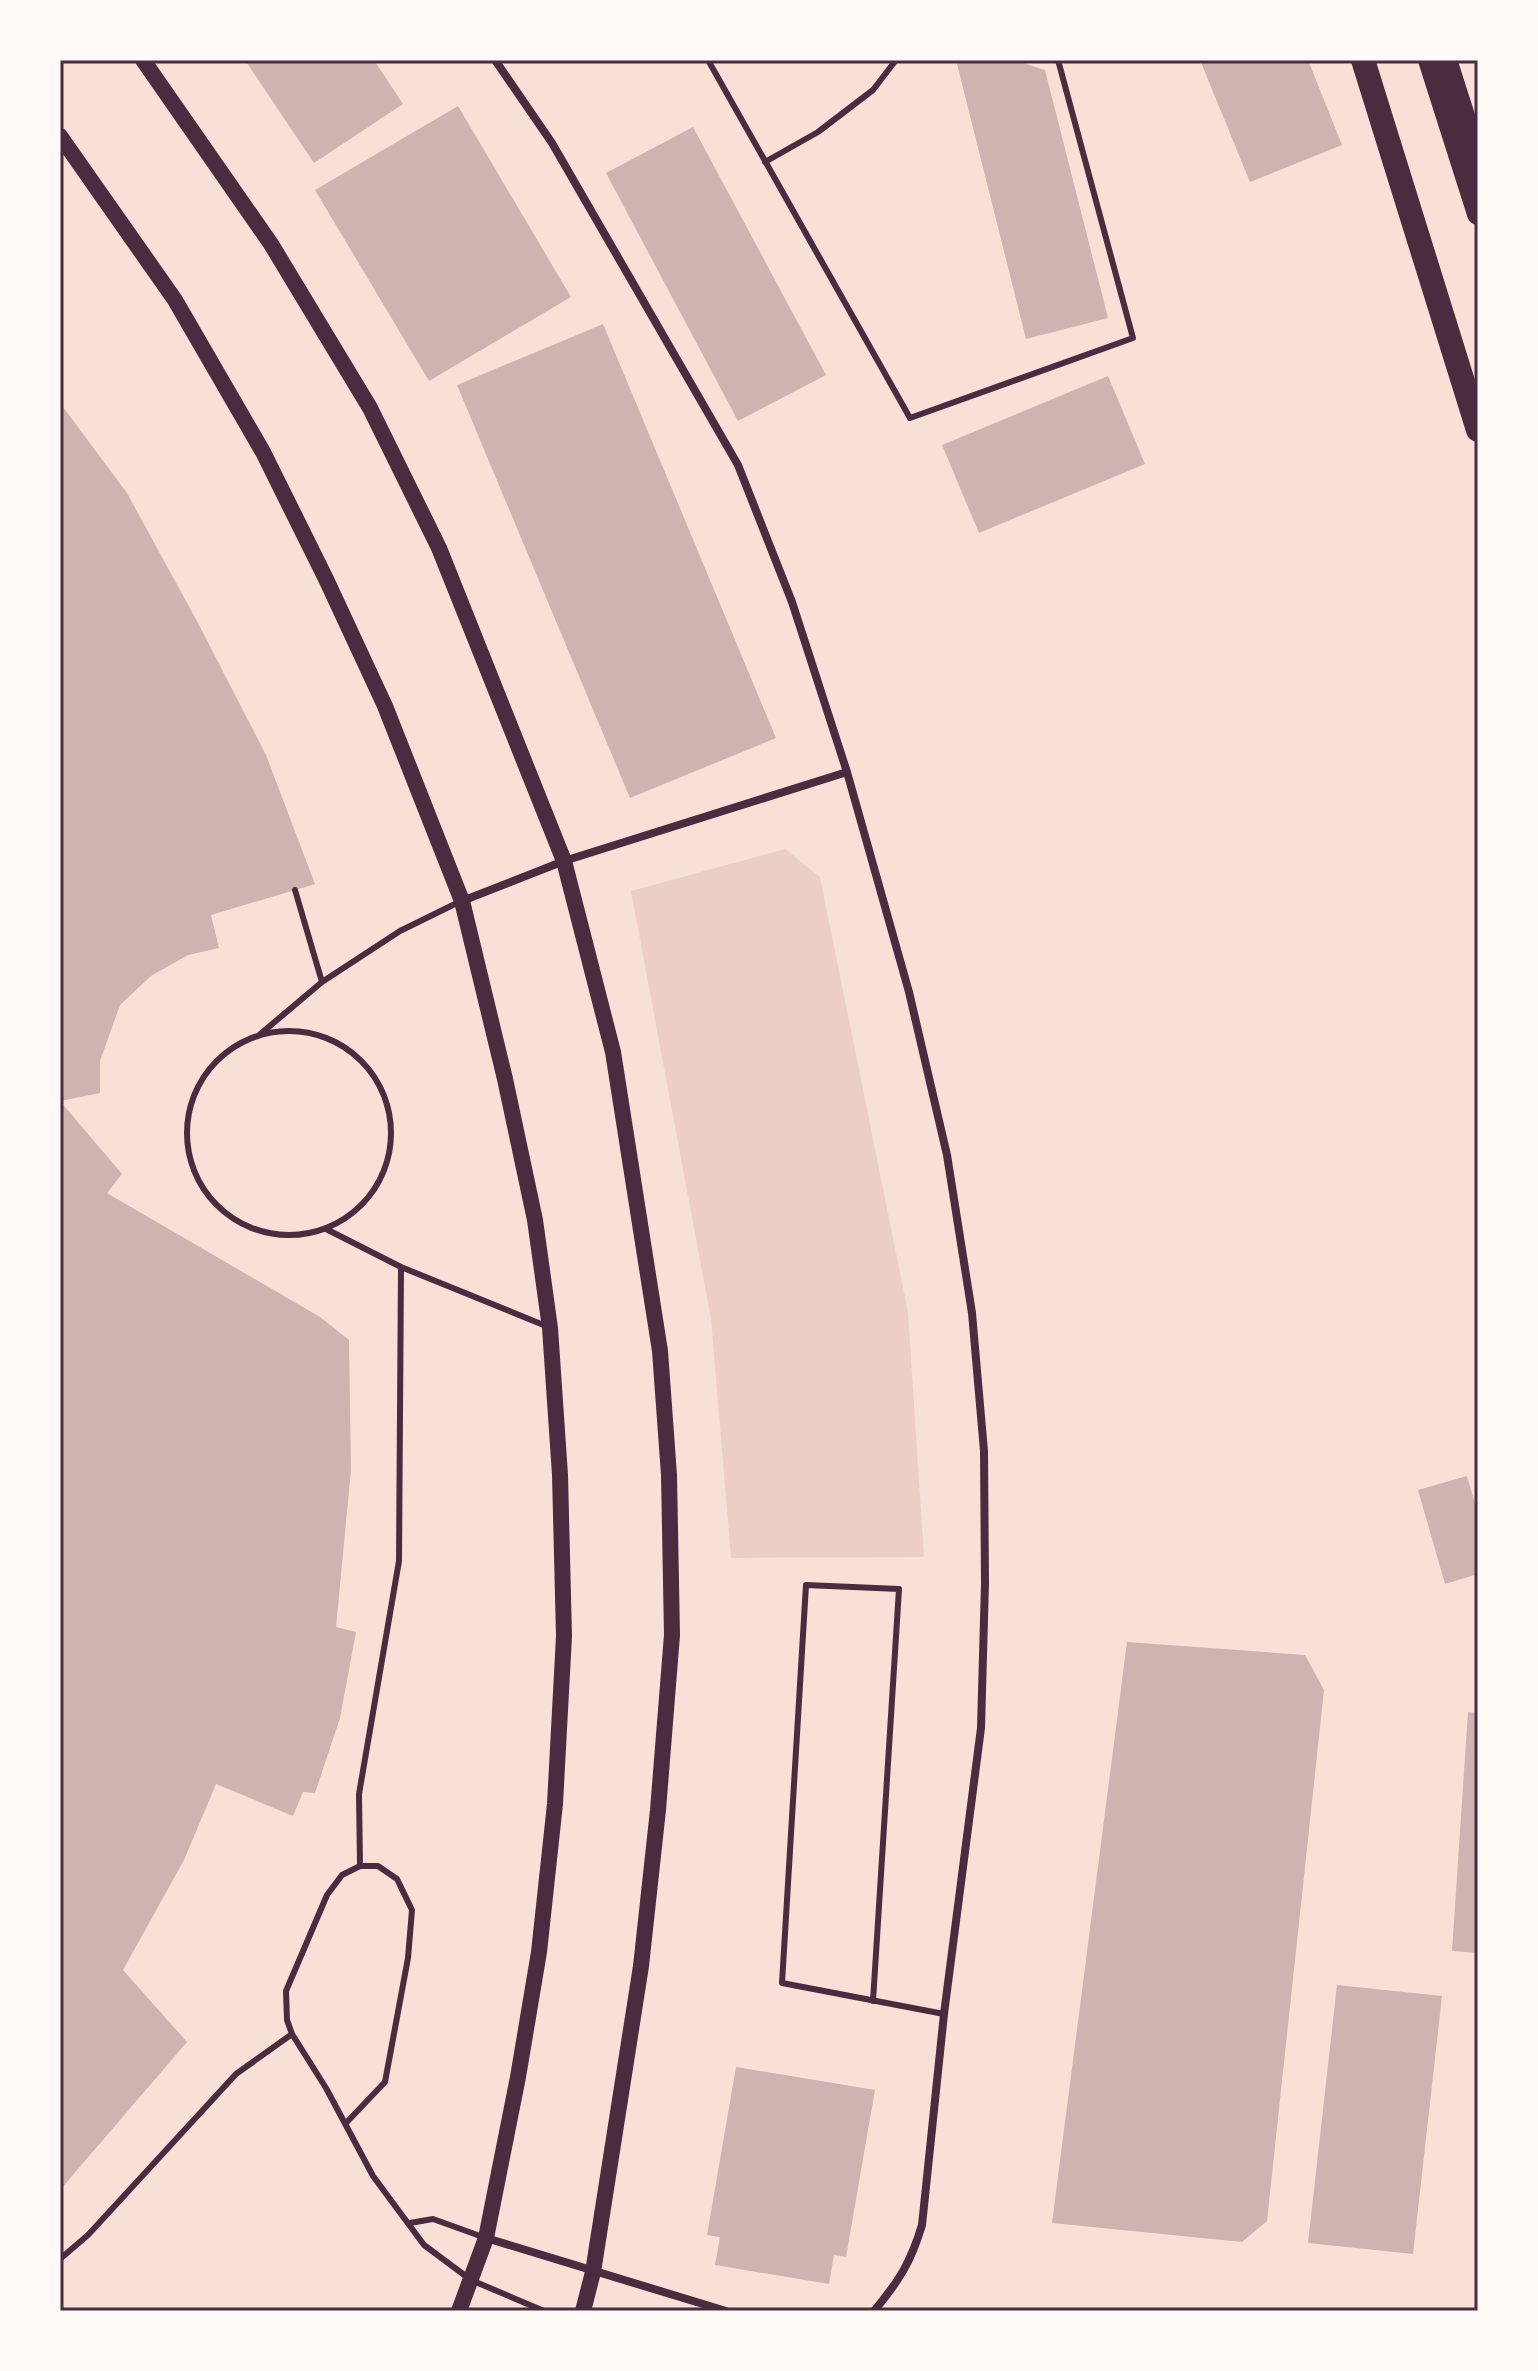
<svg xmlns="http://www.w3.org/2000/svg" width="1538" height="2371" font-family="Literata,serif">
  <rect width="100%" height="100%" fill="#f7e1d7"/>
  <path fill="#ebcfc5" d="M785,849L820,877L908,1312L924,1557L731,1558L711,1319L631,891Z"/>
  <path fill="#ccb4b1" d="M245,60H374L403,104L314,163Z
    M956,60H1014L1045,70L1108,318L1026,339Z
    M1200,60H1308L1342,145L1250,182Z
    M458,106L571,297L429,381L315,190Z
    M693,127L826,375L738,421L606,173Z
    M603,324L776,738L630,798L457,385Z
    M1108,376L1145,464L979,533L942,445Z
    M60,403L127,493L198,623L266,755L315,884L211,915L219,948L188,955L151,976L120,1005L100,1061V1093L60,1101L122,1174L107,1193L320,1317L349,1340L351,1470L336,1627L356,1632L340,1718L315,1793L303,1792L293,1816L216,1784L184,1860L123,1970L187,2042L60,2190Z
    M1467,1476L1478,1514V1574L1445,1584L1418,1490Z
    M1127,1642L1305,1655L1324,1690L1267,2221L1242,2242L1052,2223Z
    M1468,1712L1478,1713V1953L1452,1951Z
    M1337,1985L1442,1996L1413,2254L1308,2243Z
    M736,2067L875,2090L846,2257L834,2255L829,2284L715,2265L720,2237L707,2235Z"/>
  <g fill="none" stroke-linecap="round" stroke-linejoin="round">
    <path stroke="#4a2c40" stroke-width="6" d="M708,60L910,418L1133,338L1058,60
      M765,162L818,132L873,90L896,60
      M295,890L322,982
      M187 1133a102 102 0 1 1 204 0a102 102 0 1 1-204 0Z
      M258,1036L322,982L400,931L461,901
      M326,1229L401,1267L546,1326
      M360,1866L359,1794L399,1561L401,1267
      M873,2001L899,1589L806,1585L782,1983L944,2014
      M346,2123L385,2082L408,1958L412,1910L397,1879L378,1866H360L342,1875L327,1895L286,1991L287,2020L292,2034L326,2088L373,2176L424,2245L471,2280L544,2311
      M410,2223L433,2219L483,2237
      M60,2259L88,2235L236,2074L292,2034"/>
    <path stroke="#4a2c40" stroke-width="8" d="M495,60L552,143L738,465L792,602L847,772L909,992L947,1155L972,1313L984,1451L985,1583L981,1728L944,2014L922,2225C911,2262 899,2281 874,2311
      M462,901L564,861L847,772
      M486,2238L726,2311"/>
    <path stroke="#4a2c40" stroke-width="16" d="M143,60L271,244L370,408L439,548L564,861L613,1052L660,1351L669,1475L672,1635L658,1810L641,1966L593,2272L583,2311
      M60,136L175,300L263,452L326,579L385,706L462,901L505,1079L535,1220L550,1328L560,1475L564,1636L555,1804L539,1952L518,2077L486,2238L459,2311"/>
    <path stroke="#4a2c40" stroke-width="22" d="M1429,60L1478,214"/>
    <path stroke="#4a2c40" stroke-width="24" d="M1363,60L1478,430
      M1445,60L1478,163"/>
  </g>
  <rect width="1538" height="2371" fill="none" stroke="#fffaf5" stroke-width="124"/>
  <rect x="62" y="62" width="1414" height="2247" fill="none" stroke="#4a2c40" stroke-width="3"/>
</svg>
